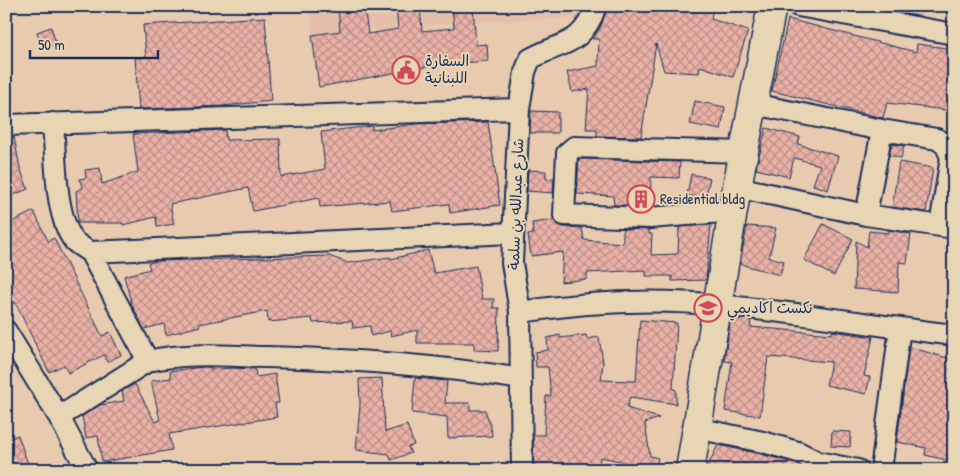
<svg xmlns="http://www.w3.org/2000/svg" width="960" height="476" font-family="'Patrick Hand','Playpen Sans Arabic',sans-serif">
  <defs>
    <pattern id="building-cross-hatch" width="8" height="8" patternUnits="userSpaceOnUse" patternTransform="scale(1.25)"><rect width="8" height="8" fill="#eab1a5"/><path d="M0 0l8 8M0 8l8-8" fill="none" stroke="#bd908a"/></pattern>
  </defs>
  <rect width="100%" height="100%" fill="#e8caaf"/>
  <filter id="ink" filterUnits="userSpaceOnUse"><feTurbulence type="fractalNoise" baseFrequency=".02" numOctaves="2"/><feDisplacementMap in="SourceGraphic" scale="10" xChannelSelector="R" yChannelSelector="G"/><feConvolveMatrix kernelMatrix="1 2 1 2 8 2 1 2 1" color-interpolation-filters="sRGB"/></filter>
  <g filter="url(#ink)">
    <path fill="#e5bfaa" d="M310,6H582V17L439,24L384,31L367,28L312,35Z"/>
    <path fill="url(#building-cross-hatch)" stroke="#1b2f5e" d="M338,6H364L368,34L398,29L396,6H420L422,31L454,28L452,6H473L476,45L487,44L488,61L435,65L319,87L312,35L340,31Z
      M608,6H713L711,19L748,31L733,77L700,66L699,73L664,71L656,44L641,137L597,136V129H586L589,89L572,92L567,72L598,66L599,39H593L601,26Z
      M265,17L271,101L222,106L139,109L135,58L146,57L143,25Z
      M788,19L916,52L917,44L954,49V111L887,103L883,118L772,91Z
      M51,27L56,44L42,49L37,32Z
      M695,101L725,107L721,130L690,124Z
      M531,111L558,112V133H530Z
      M488,122L500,205L450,213L449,204L392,211L390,201L320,207L319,198L253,211L248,188L170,204L174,224L157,227L156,217L123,225L122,223H78L76,191L83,188L79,179L86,178L85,170L100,168L102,184L138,172L133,134L225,130L226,140L280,139L281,177L325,169L321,132L372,126V130L416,124Z
      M766,128L800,137L798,144L838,156L828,190L813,185L820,165L794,158L789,177L756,169Z
      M6,137H14L20,168L28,189L6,198Z
      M892,144L904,146L901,158L889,155Z
      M579,159L680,162L679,178L651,177L650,206L614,205L613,196L577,194Z
      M899,162L933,168L926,212L892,207Z
      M528,170L546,171V179L554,178L553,193L527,191Z
      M691,174L710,178L705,199L687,195Z
      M34,211L48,241L54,238L102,336L110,332L121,355L107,362L104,355L68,373L64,365L49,372L15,302L6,306V225Z
      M553,220L563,227L582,228L584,240L623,243V229L649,230V234H652L651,255L678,254L679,227L711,225L706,280L672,281V276H646V270L587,273V279L561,282L563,252L531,256L528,235L533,234L532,223Z
      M823,224L853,239L834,276L804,260Z
      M747,226L776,228L769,257L784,261L780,275L740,264Z
      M888,230L911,234L907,263L899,262L898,292L854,289L856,241L867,247L869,231L888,233Z
      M428,250L434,273L476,266L482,299H494L493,308H499L498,351L474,350V343H417V330L391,336L390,331L371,336L370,326L353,328L352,321L313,323L312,318L268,322L267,311L199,324L200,326L166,335L164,324L144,329L132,305L124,276L150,269L148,263L157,261L329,256L348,263L390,257L391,259Z
      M731,318L751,320L750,327L832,334V331L873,337L864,376L870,377L866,394L826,385L831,362L768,357L760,416L725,411L732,362L724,361Z
      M640,320L677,323L673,389L676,390V404L630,397L627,408L659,418L645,423L650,456L658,458L655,470H629L630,463L600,457L599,470H534L533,435H544L546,396H551L548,367H536L535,352L548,350L547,338L560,335V338L586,335L587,339L599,337L603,362L601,380L636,381Z
      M909,347L954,360V456L949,454L946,460L925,455L926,448L897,442Z
      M203,367H211V370L230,368L255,369L256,377L275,374L279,403H275L277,417L169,434L172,450L102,462L98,436L86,438L82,416L100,405L124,401L122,391L135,384L155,422L160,420L151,381L171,378L170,371Z
      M382,378L385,432L407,425L414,445L408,447L411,453L391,460L389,454L356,450L360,405L359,379Z
      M415,378L447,381L445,403H470V410H485L491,427L492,436L448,438L447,417L412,413Z
      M832,431L851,432L850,447L831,446Z
      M18,435L30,470H6V439Z
      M718,445L760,454L794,463L807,470H706Z"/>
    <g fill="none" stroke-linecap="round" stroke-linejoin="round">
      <g stroke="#1b2f5e" stroke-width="24">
        <path id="street" d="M798,6L954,34
          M753,104L882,130L937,139L945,144L951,157L940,226
          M53,123C56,155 54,215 74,241C78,245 85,249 90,252L148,361
          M6,125L519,109
          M737,187L866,215L954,228
          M734,211L650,218L564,215L567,153L574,147L744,152
          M866,215L882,130
          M90,252L513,233
          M520,312C585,302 654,298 720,305C798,313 876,325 954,335
          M6,331L59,417L87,470
          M59,417L148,361C186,352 227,356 266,357C352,359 436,365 521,379
          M696,428L763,442L798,452L818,462L858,470
          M522,470L520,312L512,263L519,109L525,72L530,59C562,41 582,47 596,6
          M881,470L900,328"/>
      </g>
      <g stroke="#1b2f5e" stroke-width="31">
        <path id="secondary" d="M690,470L737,187L772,6"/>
      </g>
      <use href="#street" stroke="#e7d5b3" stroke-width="20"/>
      <use href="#secondary" stroke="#e7d5b3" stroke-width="28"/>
    </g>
  </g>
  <defs>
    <g id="civic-ring" transform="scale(1.4375)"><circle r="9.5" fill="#e7d5b3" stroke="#d1495b" stroke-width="1.5"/><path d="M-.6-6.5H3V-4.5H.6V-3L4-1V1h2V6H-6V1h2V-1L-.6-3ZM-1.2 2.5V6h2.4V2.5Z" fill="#d1495b"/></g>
    <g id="building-ring" transform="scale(1.4375)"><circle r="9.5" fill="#e7d5b3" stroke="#d1495b" stroke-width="1.5"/><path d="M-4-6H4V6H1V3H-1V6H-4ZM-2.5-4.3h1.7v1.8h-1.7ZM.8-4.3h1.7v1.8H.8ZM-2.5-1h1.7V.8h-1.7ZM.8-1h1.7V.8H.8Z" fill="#d1495b"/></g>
    <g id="school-ring" transform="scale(1.4375)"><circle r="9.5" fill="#e7d5b3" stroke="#d1495b" stroke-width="1.5"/><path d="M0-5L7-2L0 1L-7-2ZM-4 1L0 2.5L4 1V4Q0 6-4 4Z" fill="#d1495b"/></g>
  </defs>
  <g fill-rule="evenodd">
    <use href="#civic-ring" x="406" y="70"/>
    <use href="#building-ring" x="641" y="199"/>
    <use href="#school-ring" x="708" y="308"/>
  </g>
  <g text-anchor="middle" stroke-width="4" stroke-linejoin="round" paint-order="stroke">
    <g font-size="15" fill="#1b2f5e" stroke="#e7d5b3" text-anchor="start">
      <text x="425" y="66">السفارة<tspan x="425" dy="17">اللبنانية</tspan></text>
      <text x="660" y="204">Residential bldg</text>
      <text x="727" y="313">نكست اكاديمي</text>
    </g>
    <g font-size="15" fill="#1b2f5e" stroke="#e7d5b3">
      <text transform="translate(516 204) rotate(-88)" y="5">شارع عبدالله بن سلمة</text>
    </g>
  </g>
  <rect width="960" height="476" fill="none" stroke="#e7d5b3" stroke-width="25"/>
  <rect x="12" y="12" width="935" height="451" fill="none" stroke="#1b2f5e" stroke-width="2" filter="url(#ink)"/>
  <path d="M30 50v8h128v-8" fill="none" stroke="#1b2f5e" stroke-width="2.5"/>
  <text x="38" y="50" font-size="15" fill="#1b2f5e" stroke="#e7d5b3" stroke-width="4" paint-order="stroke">50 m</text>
</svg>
